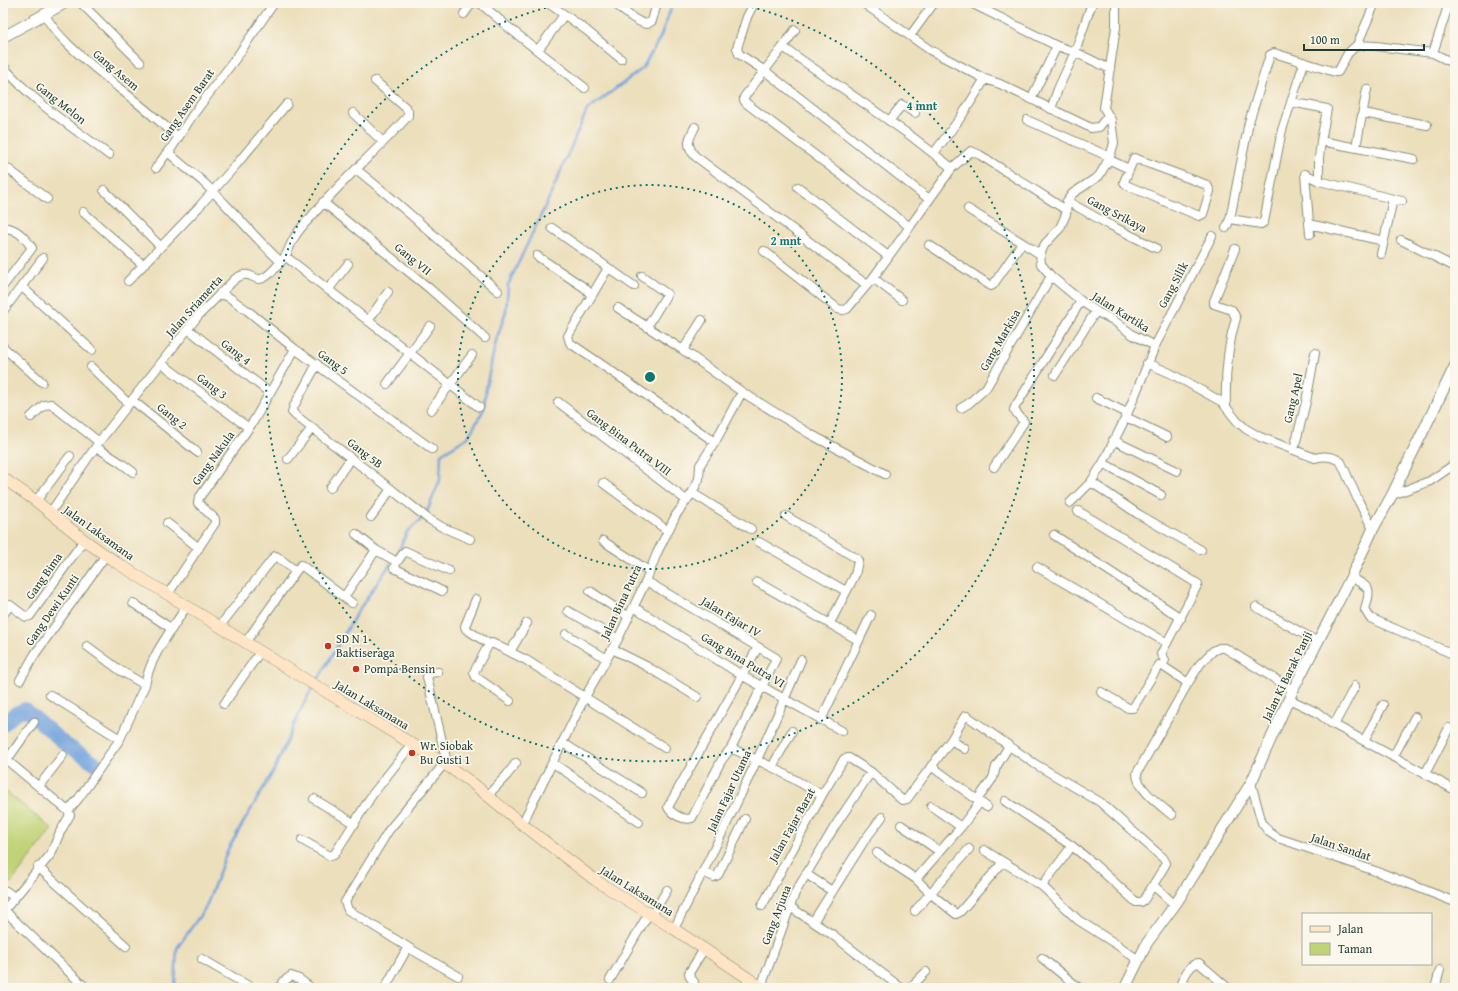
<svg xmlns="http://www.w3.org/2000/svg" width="1458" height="991" font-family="'Gentium Book Plus',serif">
  <rect width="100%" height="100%" fill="#fbf7ec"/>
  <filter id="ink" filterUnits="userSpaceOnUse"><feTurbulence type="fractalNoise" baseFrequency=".025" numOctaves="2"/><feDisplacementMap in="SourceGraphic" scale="8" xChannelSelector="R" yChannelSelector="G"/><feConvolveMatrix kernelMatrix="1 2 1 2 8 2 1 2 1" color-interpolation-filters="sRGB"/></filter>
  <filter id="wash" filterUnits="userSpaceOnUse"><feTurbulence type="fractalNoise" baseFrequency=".012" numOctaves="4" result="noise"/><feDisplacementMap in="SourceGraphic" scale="16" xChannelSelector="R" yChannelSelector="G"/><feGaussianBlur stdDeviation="0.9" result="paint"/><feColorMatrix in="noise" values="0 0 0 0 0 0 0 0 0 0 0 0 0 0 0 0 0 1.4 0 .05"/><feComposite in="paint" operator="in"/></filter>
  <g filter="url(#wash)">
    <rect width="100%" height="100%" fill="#ecdfbc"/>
    <path fill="#c0d376" stroke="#708855" d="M3,789L52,829L11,883L3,876Z"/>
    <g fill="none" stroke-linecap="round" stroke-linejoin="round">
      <path stroke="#71a1db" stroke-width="2.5" d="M426,514L440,480L441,454L468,437L484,409L486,387L496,341L506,311L508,285L550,196L587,110L642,69L660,38L673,3
        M396,557L407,532L423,518
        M316,683L356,614L391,563
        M175,988L177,948L206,907L228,849L274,770L302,707L313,687"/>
      <path stroke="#71a1db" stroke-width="14" d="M3,725L16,713L25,709L65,744L98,765"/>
    </g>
  </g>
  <g filter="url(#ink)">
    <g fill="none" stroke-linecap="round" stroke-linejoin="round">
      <g stroke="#868e78" stroke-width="10">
        <path id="minor" d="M81,3L140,62
          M274,3L236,58L192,116L169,152C172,158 196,175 203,182C230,207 253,236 280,261
          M480,3L508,27L585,88
          M548,3L586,30L621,59
          M615,3C624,11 635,22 647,24L652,21L657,3
          M754,3L747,17L737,48L739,54L765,71L929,199
          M863,3L930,50L985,79L1000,84L1091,128L1099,127L1108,116
          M971,3L1057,46L1075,52L1110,69
          M1116,3V27L1104,108L1111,120L1114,143L1110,157L1099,176L1072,194L1067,201L1066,214L1060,228L1045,244L1040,254L1041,264L1051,276L1081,301L1099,313L1113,320L1133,335L1155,346
          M464,14L472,3
          M45,15C60,43 95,67 119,88C139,104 158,120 178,137
          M795,30L783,47L744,97V100L746,103L910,227
          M910,36L934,3
          M1357,45L1376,46L1433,53L1455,64
          M783,47L911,136L952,168
          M538,50L564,15
          M1433,53L1449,3
          M3,66C34,103 71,126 109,155
          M1031,99L1057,46
          M1291,102L1327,109L1321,141L1414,159
          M1051,109L1058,89L1075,52L1092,3
          M353,113L383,142
          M1363,113L1427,125
          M1027,120L1110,157
          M889,121L902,105L915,113
          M695,127C689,139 685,144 695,156L867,285
          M1356,147L1367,89
          M934,153L961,117L985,79
          M1134,158L1207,185L1210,191L1203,214L1199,216L1126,185L1124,182Z
          M1108,159L1129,169
          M3,165L47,199
          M156,168L169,150
          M356,169L389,196L498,291
          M1305,174L1319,181L1402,201
          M1305,174L1310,234
          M1319,181V158L1321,141
          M798,187L888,256
          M104,190L160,246
          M1067,201L1106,223L1156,248
          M323,202L430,289L485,338
          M968,209L1040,254
          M83,212L143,265
          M1230,219L1261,224L1264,222L1282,130L1304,63
          M1309,224L1384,241
          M552,228L634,286
          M1226,228L1230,219L1249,122L1270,55L1274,53L1335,72H1338L1348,53L1357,45L1375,3
          M3,232L8,228C18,230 27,240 32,248L3,286
          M1401,240L1455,267
          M929,245L991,286L993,285L1022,243
          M764,251L838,309L843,310L847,309L873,278L952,168L971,151L980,155L1066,210
          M1381,254L1393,199
          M285,256L479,407
          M537,256L585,288L591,295
          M608,268L568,336L570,343L715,442
          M642,276L667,294L647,327
          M873,278L902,300
          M128,281L198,208L236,165L287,104
          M22,287L92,350
          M328,290L348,264
          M220,293L230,298L248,311L295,349L432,449
          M618,308L683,350L742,392L810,434L885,474
          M3,311L43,258
          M368,321L388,292
          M188,329L270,393
          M3,347L42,382
          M683,350L702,320
          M161,363L249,428
          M1147,363L1170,373L1222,402L1237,421L1246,429L1260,437L1315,458C1325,455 1333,456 1341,462L1359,502L1373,529
          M317,364L294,406L292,412L295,415L391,489L427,518L442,527L470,539
          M91,367L129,404
          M1055,375L1096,311
          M387,384L430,326
          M1096,398L1127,413
          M132,400L197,452
          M558,402L686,500
          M1226,407C1225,377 1227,347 1236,318L1232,310L1214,304V301L1235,249
          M961,408L968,404L986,388L1051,276
          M431,410L472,355
          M31,417L44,405L51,404L99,442
          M1126,417L1167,437
          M1113,440L1177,471
          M96,447L121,463L133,472
          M1294,449L1306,402L1315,353
          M288,459L312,428
          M1103,463L1161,495
          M994,467L1024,422L1014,410L1015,407L1081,301
          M1091,482L1138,514L1201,550
          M603,483L668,531
          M330,488L351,458
          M692,493L751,529
          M1392,495L1430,481L1455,464
          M36,501L70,456
          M1070,503L1091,482L1103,463L1126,417L1155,346L1212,236
          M1078,511L1198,584L1161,654L1165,660L1163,665
          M50,513L99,442L161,363L198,316L235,279C252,267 254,285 265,277C271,274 283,260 286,255C289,249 291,243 294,238C298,231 305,223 311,217C341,181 377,151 408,116V111L406,108L375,81
          M786,516L856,558L858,561L855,575L830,623
          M371,517L391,489
          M167,523L199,548
          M1054,535L1181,618
          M603,541L649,571
          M759,542L846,591
          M376,550L397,562L394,568L442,591
          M397,562L405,551L449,571
          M1037,567L1167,643
          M1351,577C1371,589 1371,587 1365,610L1370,618L1455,655
          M646,581L758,647L776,658V659L731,748L721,761L692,818C684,821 671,814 668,807L758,647
          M757,582L858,640
          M590,591L629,617
          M168,594L215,523V519L198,503L199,498L253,422L295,349
          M344,597L376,550L356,534
          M476,599L465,626L466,629L489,644L492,643L526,660L665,748
          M133,603L172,629
          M634,607L743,676L842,731
          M1256,607L1318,642
          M568,611L618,639
          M3,615L10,605L26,617L30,616L84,540
          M219,627L275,556H276L296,571
          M566,634L607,659
          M245,643L296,571L301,565L352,603
          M489,644L474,672L476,677L510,701
          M87,646L121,671L145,685
          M612,649L646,666L697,697
          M510,652L527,623
          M438,672L430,673L427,677L448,767
          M20,680L35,654L106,555
          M1101,692L1128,708H1133L1159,665H1161L1188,683
          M50,695L120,739
          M1289,699L1318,713L1331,723L1455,790
          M224,704L260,652
          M821,720L871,615
          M1334,725L1355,686
          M951,740L965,749
          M1364,741L1383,705
          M563,743L642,793
          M731,748L772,767L822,795
          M3,757L68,811L70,815L60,832L51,854L6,908L7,913L86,988
          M1393,757L1415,717
          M7,760L34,722
          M553,763L639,822
          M444,764L389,830L345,902L348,910L414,951L458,976
          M931,766L987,807
          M772,767L792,731
          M1425,774L1449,728
          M1251,783L1262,823L1269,832L1278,838L1384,874L1455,902
          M39,786L63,755
          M487,796L507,775L516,763
          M314,799L355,824
          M977,800L993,778L996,767L1009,746
          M931,806L961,827
          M68,811L79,798L120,739L145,685C150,656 171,631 186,607
          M1172,815C1161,806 1136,788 1137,773L1188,683L1200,664L1213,651L1219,648H1225L1293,690
          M522,824L585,697L618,639L646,581L657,553L676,515L692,493L699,479L700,465L715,442L742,392
          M901,825L939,851
          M302,840L330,856L334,855L372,795L412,744
          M984,850L1042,886L1078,920L1119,946L1138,960
          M877,853L916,879L930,893L956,914L960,912L1003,862
          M38,867L126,946
          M703,872L714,877L718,875L745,819
          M806,874L832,891
          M916,879L961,827L980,802
          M1153,885L1175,905
          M1042,886L1072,846
          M3,894L6,891L14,897
          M762,906L822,795L844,759L849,758L871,772L902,800L907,799L951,740L965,716H967L1035,764L1100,802L1163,858L1166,863L1164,867L1144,900L1141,902H1136L1093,863L1072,846L1005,801
          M790,907L833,935L901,988
          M915,911L969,849
          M652,915L667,890
          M813,922L864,841L882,817
          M674,929C719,841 763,752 801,660
          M1042,958L1079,988
          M202,959L252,988
          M610,980L649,913
          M761,987L795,893L835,826L871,772
          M280,988L284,981L291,976L299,979L311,988
          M385,988L408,947
          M692,988L694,982L690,977L689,973L704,949
          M744,988L749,979
          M910,988L926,972
          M1179,988C1183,979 1189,963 1199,963L1228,988
          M1435,988L1440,970"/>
      </g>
      <g stroke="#868e78" stroke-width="12">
        <path id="tertiary" d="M3,37L65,3
          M1125,988L1147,943L1177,902L1251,783L1293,690L1351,577L1373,529L1392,495L1455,366"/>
      </g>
      <g stroke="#868e78" stroke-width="12">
        <path id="secondary" d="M3,478L36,501L84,540L117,563L308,681L437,759L471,782L522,824L595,880L674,929L763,988"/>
      </g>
      <use href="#minor" stroke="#fff" stroke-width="8"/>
      <use href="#tertiary" stroke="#fff" stroke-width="10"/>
      <use href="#secondary" stroke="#ffe4c6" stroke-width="11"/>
    </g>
  </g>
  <g fill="none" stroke="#0f766e" stroke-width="2" stroke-dasharray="2 4">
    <circle cx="650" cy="377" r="192"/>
    <path d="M740 4A384 384 0 1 1 560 4"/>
  </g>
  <g fill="#c8321e" stroke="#fbf7ec" stroke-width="1.5">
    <circle cx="328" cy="646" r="4"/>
    <circle cx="356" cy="669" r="4"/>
    <circle cx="412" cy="753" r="4"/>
  </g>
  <g text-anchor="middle" stroke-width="3.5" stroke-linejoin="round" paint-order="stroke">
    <g font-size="12" fill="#1f3d34" stroke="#fbf7ec">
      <text transform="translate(116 70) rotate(40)" y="4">Gang Asem</text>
      <text transform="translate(61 103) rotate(38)" y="4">Gang Melon</text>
      <text transform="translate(187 105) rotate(-55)" y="4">Gang Asem Barat</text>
      <text transform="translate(1117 214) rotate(28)" y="4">Gang Srikaya</text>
      <text transform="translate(413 259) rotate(39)" y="4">Gang VII</text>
      <text transform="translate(1173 285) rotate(-62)" y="4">Gang Silik</text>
      <text transform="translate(194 306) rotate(-48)" y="4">Jalan Sriamerta</text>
      <text transform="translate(1121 312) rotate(32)" y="4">Jalan Kartika</text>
      <text transform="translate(1000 340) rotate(-60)" y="4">Gang Markisa</text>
      <text transform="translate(236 352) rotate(38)" y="4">Gang 4</text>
      <text transform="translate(333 362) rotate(36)" y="4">Gang 5</text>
      <text transform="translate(212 386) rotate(37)" y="4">Gang 3</text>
      <text transform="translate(1293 398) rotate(-77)" y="4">Gang Apel</text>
      <text transform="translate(172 416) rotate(39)" y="4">Gang 2</text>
      <text transform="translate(629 442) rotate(37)" y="4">Gang Bina Putra VIII</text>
      <text transform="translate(365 453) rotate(38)" y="4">Gang 5B</text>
      <text transform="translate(213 458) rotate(-54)" y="4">Gang Nakula</text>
      <text transform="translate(99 533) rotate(36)" y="4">Jalan Laksamana</text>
      <text transform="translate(44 576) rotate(-55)" y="4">Gang Bima</text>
      <text transform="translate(621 602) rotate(-65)" y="4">Jalan Bina Putra</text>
      <text transform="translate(52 610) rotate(-55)" y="4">Gang Dewi Kunti</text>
      <text transform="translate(731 617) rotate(31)" y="4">Jalan Fajar IV</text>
      <text transform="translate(743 660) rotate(31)" y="4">Gang Bina Putra VI</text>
      <text transform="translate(1287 676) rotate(-64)" y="4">Jalan Ki Barak Panji</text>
      <text transform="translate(372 705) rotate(31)" y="4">Jalan Laksamana</text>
      <text transform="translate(729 791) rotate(-65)" y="4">Jalan Fajar Utama</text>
      <text transform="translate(792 825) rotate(-61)" y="4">Jalan Fajar Barat</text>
      <text transform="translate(1341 847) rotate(19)" y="4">Jalan Sandat</text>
      <text transform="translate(637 891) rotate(32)" y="4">Jalan Laksamana</text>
      <text transform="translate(776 915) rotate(-69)" y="4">Gang Arjuna</text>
    </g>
    <g font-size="12" fill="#1f3d34" stroke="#fbf7ec" text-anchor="start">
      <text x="336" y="643">SD N 1<tspan x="336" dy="14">Baktiseraga</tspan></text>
      <text x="364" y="673">Pompa Bensin</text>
      <text x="420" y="750">Wr. Siobak<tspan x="420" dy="14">Bu Gusti 1</tspan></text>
    </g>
  </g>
  <circle cx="650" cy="377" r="6" fill="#0f766e" stroke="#fbf7ec" stroke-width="2"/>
  <g font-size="12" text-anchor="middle" font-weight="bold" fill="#0f766e" stroke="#fbf7ec" stroke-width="3.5" stroke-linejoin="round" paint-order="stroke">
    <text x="922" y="110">4 mnt</text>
    <text x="786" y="245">2 mnt</text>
  </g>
  <rect width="1458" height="991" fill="none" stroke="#fbf7ec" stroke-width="16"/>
  <rect x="1302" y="913" width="130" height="52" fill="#fbf7ec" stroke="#a3ada2"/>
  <rect x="1310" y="926" width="20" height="6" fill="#ffe4c6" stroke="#a3ada2"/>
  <text x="1338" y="933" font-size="12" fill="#1f3d34">Jalan</text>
  <rect x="1310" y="943" width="20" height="12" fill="#c0d376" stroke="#a3ada2"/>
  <text x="1338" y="953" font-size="12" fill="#1f3d34">Taman</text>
  <path d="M1304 44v6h120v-6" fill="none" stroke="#1f3d34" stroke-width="2"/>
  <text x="1310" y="44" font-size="12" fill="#1f3d34" stroke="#fbf7ec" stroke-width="3" paint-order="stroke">100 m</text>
</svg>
